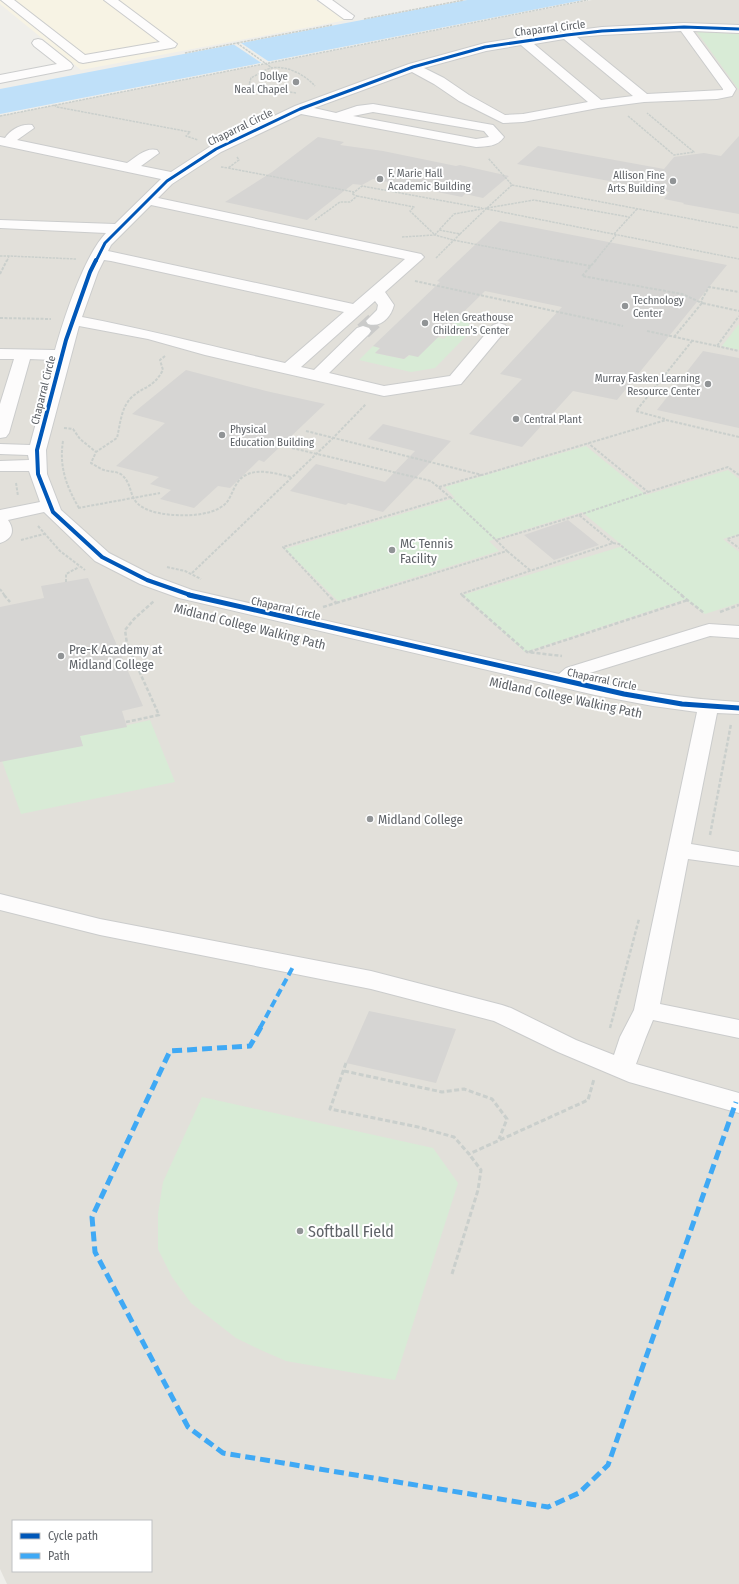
<svg xmlns="http://www.w3.org/2000/svg" width="739" height="1584" font-family="'Fira Sans Condensed',sans-serif">
  <rect width="100%" height="100%" fill="#efeeea"/>
  <path fill="#f7f3e4" d="M0,0H315L347,20L81,70L0,4Z"/>
  <path fill="#e2e0da" fill-rule="evenodd" d="M592,0H739V1584H7L0,1569V116ZM13,1521H151V1571H13Z"/>
  <path fill="#d8ebd6" d="M697,32L739,34V90Z
    M458,318L466,320L473,329L435,368L411,372L359,360L373,346L380,348L375,353L404,359L437,337L444,339L457,326L453,324Z
    M739,324V350L722,346Z
    M586,446L646,495L728,470L739,479V534L723,539L739,552V603L705,614L686,599L525,652L463,595L623,546L582,512L489,541L499,551L338,601L285,549L455,498L445,487Z
    M150,720L175,782L21,814L2,761L80,736Z
    M202,1097L433,1148L458,1183L395,1380L286,1361L263,1351L236,1338L191,1303L172,1277L158,1249V1214L163,1182Z"/>
  <path fill="#bfe0f9" d="M467,0H583L0,114V89Z"/>
  <path fill="#efeeea" d="M241,43L271,63L263,64L233,44Z"/>
  <path fill="#d6d5d3" d="M739,136V214L683,204L684,203L664,199L669,192L517,164L538,146L664,169L674,157L704,153L721,156Z
    M318,137L344,142L340,145L383,151L456,166L460,165L509,176L483,198L465,194L462,197L373,179L362,185L353,184L307,220L225,202L272,172Z
    M500,221L727,265L617,400L573,391L522,447L469,434L522,379L500,374L562,307L485,291L418,357L409,355L404,359L375,353L380,348L373,346L440,282L437,281Z
    M703,351L739,358V428L657,410Z
    M186,370L266,391L325,404L264,462L259,460L230,488L218,486L194,508L160,499L171,490L150,484L159,477L116,466L165,423L132,414Z
    M383,424L451,441L383,512L348,503L346,505L290,491L316,464L385,482L415,451L368,439Z
    M568,520L599,545L554,560L524,535Z
    M88,578L143,706L122,711L127,727L80,736L83,746L0,762V607L44,598L41,586Z
    M369,1011L456,1029L436,1083L346,1063Z"/>
  <g fill="none" stroke-linecap="round" stroke-linejoin="round">
    <path stroke="#cbcbca" stroke-width="17" stroke-dasharray="17 8" stroke-linecap="butt" d="M363,331L374,321"/>
    <g stroke="#cbcccc" stroke-width="2">
      <path id="minor" d="M1,0H14L85,55L160,42L104,0H118L177,44L175,47L171,48L83,63L79,62Z
        M318,0H332L354,16L352,19H344Z
        M684,23L739,25V33L693,31L736,89L732,96L717,99L644,102L598,108L523,122L503,123L459,101L434,84L412,72L314,108L336,113L357,106L373,104L493,125L504,137C497,147 487,146 476,147L301,114L221,152L172,184L158,198L421,254L424,257L421,260L385,292L394,305C391,317 381,328 368,324L366,321L377,310L378,305L375,301L301,367L314,370L357,328L363,326L369,328L371,331L369,334L329,373L384,386L450,376L493,325L499,323L505,325L507,328L505,331L461,384L384,396L205,355L148,339L79,326L46,450L47,474L61,510L109,553L154,576L192,590L559,674L566,668L702,626L709,624L739,626V638L710,636L580,676L578,679C631,690 684,699 739,702V714L717,713L691,844L739,852V866L688,859L660,1004L739,1020V1038L653,1020L646,1037L636,1064L739,1093V1113L629,1082L558,1052L494,1021L371,989L100,935L0,910V894L100,919L371,971L502,1005L511,1008L576,1040L614,1055L620,1037L634,1010L697,712L653,706L595,695L179,598L140,584L95,561L44,512L8,520C15,530 13,539 0,543V510L40,502L29,471H0V461L29,460L28,455L0,454V444L30,445L53,360L30,359L9,433L6,437L0,438V404L14,359H0V349L55,350C64,318 84,256 106,233L0,228V220L115,224L161,179L0,145V137L5,138C10,130 22,123 32,125L34,128L17,140L127,163C136,157 146,147 157,150L159,153L141,166L171,172L211,146L295,106L409,64L485,43L523,37L602,27ZM681,31L723,89V90L647,94L577,37L602,35ZM564,39L633,96L601,100L534,44ZM521,45L588,102L523,114L505,115L469,95L444,78L424,68L486,51ZM373,112L484,131L489,137L476,139L353,116ZM151,205L405,259L353,304L108,251L111,245ZM104,260L111,261L344,312L285,363C218,348 150,330 82,317L98,272Z
        M38,39L42,40L71,63L73,66L71,69L0,83V75L57,64L34,46L32,43L34,40Z"/>
    </g>
    <path stroke="#cacfcc" stroke-width="1.5" stroke-dasharray="2.5 1" stroke-linecap="butt" d="M364,19L464,0
      M237,43L332,25
      M185,53L237,43
      M296,93L249,85L251,78C257,75 264,70 271,68C287,65 305,75 315,86
      M54,105L57,107L190,132L186,136L198,140
      M0,116L588,0
      M628,116L674,155L694,152L647,113
      M237,157L239,160L228,168L354,192
      M221,167L228,168
      M512,185L739,228
      M357,196L414,207L410,211L435,235L439,230
      M487,208L460,234L439,230L454,214Z
      M487,208L512,185L488,158
      M487,208L534,200L629,217
      M487,209L739,259
      M315,220L340,202H350L357,196L352,194L362,186L482,208
      M614,234L637,209
      M402,237L435,235L453,240L562,261
      M0,256H9
      M436,258L460,234
      M7,261L9,256L76,259
      M595,261L616,235"/>
    <path stroke="#cacfcc" stroke-width="2" stroke-dasharray="3 1.5" stroke-linecap="butt" d="M557,260L591,266
      M596,260L582,276L682,294L702,303L701,301L709,287L739,292
      M0,274L7,260
      M415,281L623,326
      M0,318L51,319
      M647,331L717,346L739,316
      M674,337L702,303L739,311
      M717,346L739,351
      M165,356L160,360L163,370C152,390 142,386 130,399C121,409 120,425 117,438L96,452L91,463C95,465 100,469 104,470C110,472 117,471 122,475C136,488 125,502 151,511C169,517 213,519 227,502C233,494 235,480 246,475C259,468 277,474 291,477
      M665,419L636,411L692,341
      M64,428L73,429L80,439L96,452
      M306,431L482,475L666,420L739,437
      M63,441C59,466 66,486 79,508
      M292,448L431,481L450,497L283,547L329,596
      M16,483L18,496
      M439,487L481,475
      M648,492L728,467L739,475
      M450,497L496,540
      M78,508L160,493
      M579,515L648,492L588,443
      M38,526L60,551L85,570
      M739,535L727,539L739,548
      M21,540L44,534
      M613,543L619,544L683,596
      M507,551L531,571
      M167,567L185,571L201,579
      M192,573L333,438L366,404
      M66,582V574L79,567
      M0,589L5,596
      M360,596L507,551L496,540L579,515L613,543L461,594L463,596"/>
    <path stroke="#cacfcc" stroke-width="2.5" stroke-dasharray="4 2" stroke-linecap="butt" d="M4,595L10,602
      M462,595L527,652L562,656
      M681,595L704,613
      M336,603L363,595
      M323,607L336,603L328,595
      M720,612L739,605
      M529,652L688,600
      M126,722L159,715L127,644L125,630L134,619L154,601
      M710,835L731,724
      M610,1028L639,919"/>
    <path stroke="#cacfcc" stroke-width="3" stroke-dasharray="5 2.5" stroke-linecap="butt" d="M346,1063L330,1109L418,1127L454,1137L469,1154L588,1100L594,1079
      M344,1071L442,1092L464,1089L492,1099L507,1119L499,1139
      M452,1274L478,1190L481,1170L469,1154"/>
    <use href="#minor" fill="#fdfcfc" fill-rule="evenodd"/>
    <path stroke="#cacfcc" stroke-width="1.5" stroke-dasharray="2.5 1" stroke-linecap="butt" d="M237,43L272,68"/>
    <path stroke="#3fa9f5" stroke-width="4" stroke-dasharray="8 4" stroke-linecap="butt" d="M260,1028L294,965"/>
    <path stroke="#3fa9f5" stroke-width="5" stroke-dasharray="10 5" stroke-linecap="butt" d="M261,1027L250,1046L170,1051L92,1217L95,1252L188,1427L223,1453L548,1507L579,1493L608,1465L736,1102"/>
    <g stroke="#fff" stroke-width="4.5">
      <path id="cycleway-far2" d="M96,261L105,243L167,181L216,149L300,109L413,67L485,47L567,35L602,31L684,27L739,29"/>
    </g>
    <g stroke="#fff" stroke-width="6">
      <path id="cycleway-far1" d="M96,260L90,272L66,340L37,450L38,474L53,512L102,557L147,580L193,596"/>
    </g>
    <g stroke="#fff" stroke-width="8">
      <path id="cycleway" d="M189,595L624,694L682,704L739,708"/>
    </g>
    <use href="#cycleway-far2" stroke="#0057b8" stroke-width="3"/>
    <use href="#cycleway-far1" stroke="#0057b8" stroke-width="4"/>
    <use href="#cycleway" stroke="#0057b8" stroke-width="5"/>
  </g>
  <g fill="#919496" stroke="#fff" stroke-width="1.5">
    <circle cx="296" cy="82" r="4"/>
    <circle cx="380" cy="179" r="4"/>
    <circle cx="673" cy="181" r="4"/>
    <circle cx="625" cy="306" r="4"/>
    <circle cx="425" cy="323" r="4"/>
    <circle cx="708" cy="384" r="4"/>
    <circle cx="516" cy="419" r="4"/>
    <circle cx="222" cy="435" r="4"/>
    <circle cx="392" cy="550" r="4"/>
    <circle cx="61" cy="656" r="4"/>
    <circle cx="370" cy="819" r="4"/>
    <circle cx="300" cy="1231" r="4"/>
  </g>
  <g text-anchor="middle" stroke-width="4" stroke-linejoin="round" paint-order="stroke">
    <g font-size="11" fill="#5f6368" stroke="#fff">
      <text transform="translate(550 28) rotate(-7)" y="4">Chaparral Circle</text>
      <text transform="translate(240 127) rotate(-26)" y="4">Chaparral Circle</text>
      <text transform="translate(43 390) rotate(-76)" y="4">Chaparral Circle</text>
      <text transform="translate(286 608) rotate(13)" y="4">Chaparral Circle</text>
      <text transform="translate(602 679) rotate(12)" y="4">Chaparral Circle</text>
    </g>
    <g font-size="11" fill="#5f6368" stroke="#fff" text-anchor="start">
      <text x="288" y="80" text-anchor="end">Dollye<tspan x="288" dy="13">Neal Chapel</tspan></text>
      <text x="388" y="177">F. Marie Hall<tspan x="388" dy="13">Academic Building</tspan></text>
      <text x="665" y="179" text-anchor="end">Allison Fine<tspan x="665" dy="13">Arts Building</tspan></text>
      <text x="633" y="304">Technology<tspan x="633" dy="13">Center</tspan></text>
      <text x="433" y="321">Helen Greathouse<tspan x="433" dy="13">Children's Center</tspan></text>
      <text x="700" y="382" text-anchor="end">Murray Fasken Learning<tspan x="700" dy="13">Resource Center</tspan></text>
      <text x="524" y="423">Central Plant</text>
      <text x="230" y="433">Physical<tspan x="230" dy="13">Education Building</tspan></text>
    </g>
    <g font-size="13" fill="#5f6368" stroke="#fff" text-anchor="start">
      <text x="400" y="548">MC Tennis<tspan x="400" dy="15">Facility</tspan></text>
      <text x="69" y="654">Pre-K Academy at<tspan x="69" dy="15">Midland College</tspan></text>
      <text x="378" y="824">Midland College</text>
    </g>
    <g font-size="13" fill="#5f6368" stroke="#fff">
      <text transform="translate(250 626) rotate(14)" y="5">Midland College Walking Path</text>
      <text transform="translate(566 697) rotate(12)" y="5">Midland College Walking Path</text>
    </g>
    <g font-size="16" fill="#5f6368" stroke="#fff" text-anchor="start">
      <text x="308" y="1237">Softball Field</text>
    </g>
  </g>
  <rect x="12" y="1520" width="140" height="52" fill="#ffffff" stroke="#bfc1c3"/>
  <rect x="20" y="1533" width="20" height="6" fill="#0057b8" stroke="#bfc1c3"/>
  <text x="48" y="1540" font-size="12" fill="#5f6368">Cycle path</text>
  <rect x="20" y="1553" width="20" height="6" fill="#3fa9f5" stroke="#bfc1c3"/>
  <text x="48" y="1560" font-size="12" fill="#5f6368">Path</text>
</svg>
